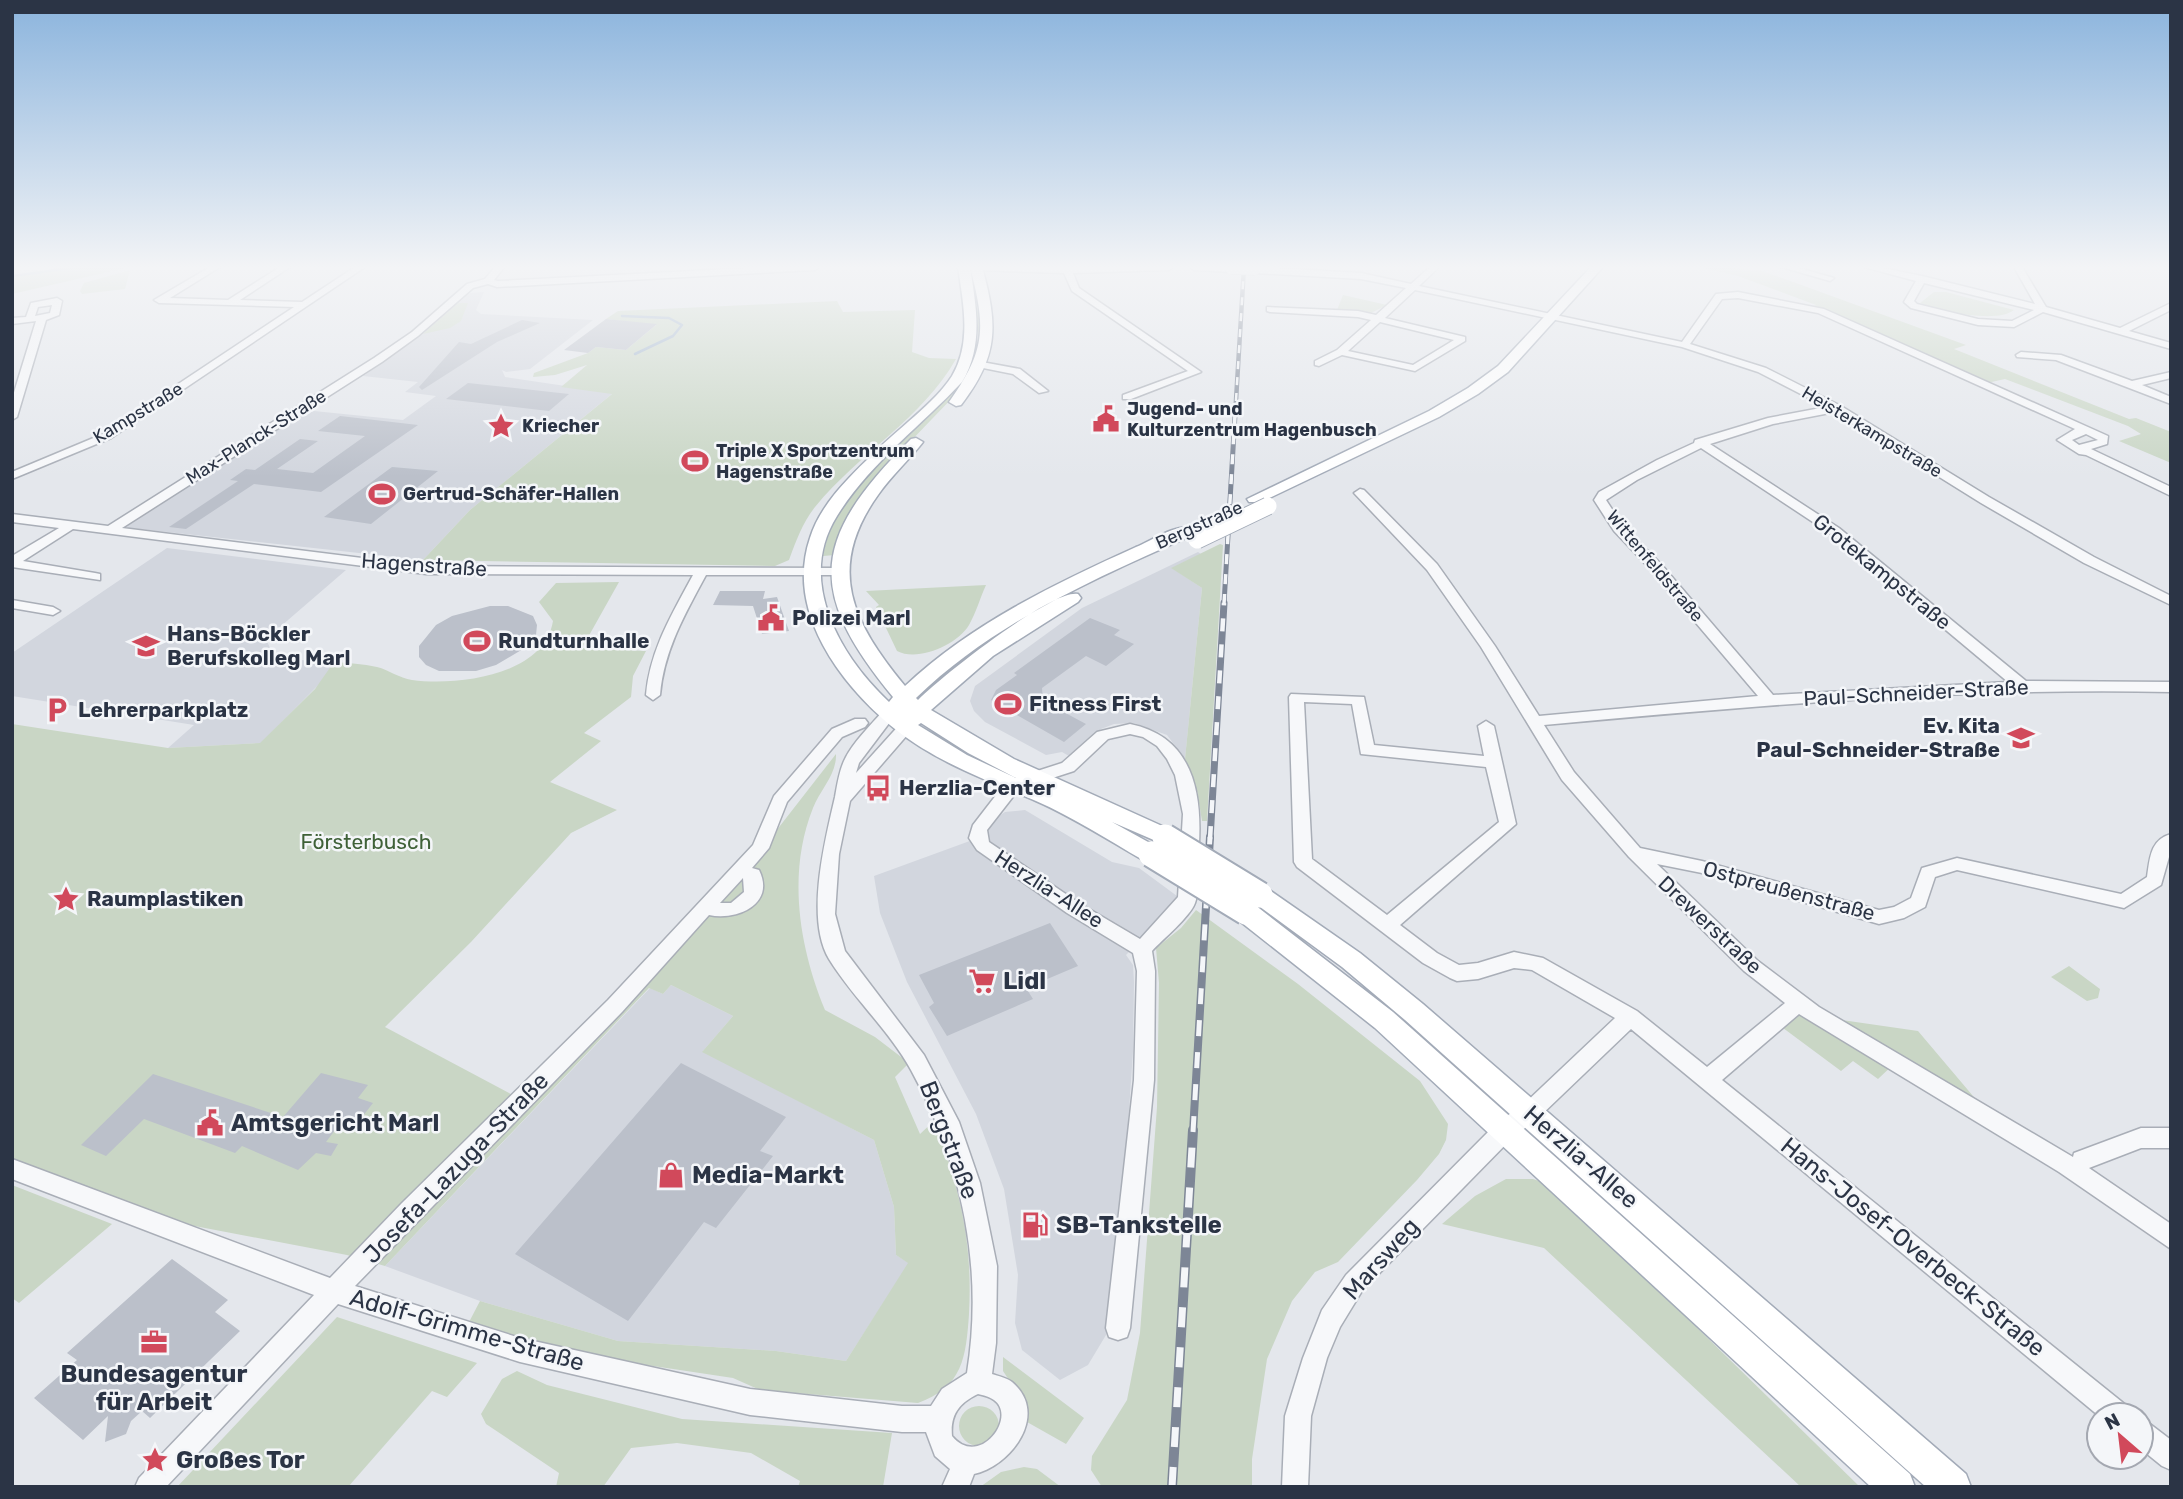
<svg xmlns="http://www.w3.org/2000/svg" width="2183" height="1499" font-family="Rubik,sans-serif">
  <rect width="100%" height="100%" fill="#e4e7ec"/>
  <path fill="#d2d6de" d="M484,292L476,310L481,314L593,320L530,369L506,372L502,370L505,377L613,393L470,510L423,560L122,527L304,410L403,420L436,396L405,392L418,382L363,376L423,334L470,293Z
    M167,548L346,570L266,639L274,657L339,664L261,743L168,748L194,725L12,696V653Z
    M1198,552L1201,554L1172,568L1202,588L1185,759L1167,735L1134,723L1114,724L1101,729L1069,756L1062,752L1046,755L985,722L974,711L970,701L975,686L1082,608Z
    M1025,810L1112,862L1139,868L1177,896L1176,904L1126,955L1133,965L1134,982L1133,1052L1125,1169L1106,1335L1088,1365L1060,1380L1022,1350L1015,1323L1018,1275L1004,1189L976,1114L907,982L880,913L874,876L978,838L979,829L1005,812Z
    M671,985L733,1016L703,1051L874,1140L894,1207L896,1255L909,1263L846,1361L776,1351L618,1341L480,1301L385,1266L650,988L663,994Z"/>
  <path fill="#c9d6c5" d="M62,267H130L12,294V278Z
    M1700,267L1760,270L1966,345L1954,349L2129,419L2136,418L2171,432V463L2119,441L2141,434L2128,426L2005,379L1987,383L1811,308L1816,305L1738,276Z
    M130,270L125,289L82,294L80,291L84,283Z
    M970,279L982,328L979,359L956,394L881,472L835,555L823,556C833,496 890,454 931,413C950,395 971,375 977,348C981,326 974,301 970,279Z
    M1934,292H1946L2014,310C1996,324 1941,311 1920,303Z
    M1343,295L1387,305L1369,314L1337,310Z
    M837,301L843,312L915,310L912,352L929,358L956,359C922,419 859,453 815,507C803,522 796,541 789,560L775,566L423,560L470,510L612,394L561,387L587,365L555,375L533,377L534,373L588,353L596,347L626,350L656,325L606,319L618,311Z
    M458,303H468L461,321L450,328L423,334Z
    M1220,544L1223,545L1207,821H1202L1197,791L1185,759L1202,588L1171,568Z
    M619,582L582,648L646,651L633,676L631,697L584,733L601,741L550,782L617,810L571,833L471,942L385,1027L522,1100L762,849L836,754C837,774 820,790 813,808C787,873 799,947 825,1010L875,1037L909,1063L895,1077L920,1134L935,1120C959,1190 973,1238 969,1314C966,1357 963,1387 918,1403L760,1390L733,1378L600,1358L468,1324L480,1301L618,1341L776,1351L846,1361L908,1263L896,1255L894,1207L874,1140L702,1052L733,1016L671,985L663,994L649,988L385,1266L347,1255L137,1215L12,1169V724L168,748L260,743L315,689L334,662C348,663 363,664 377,667C389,670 399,678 412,680C457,686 544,676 553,621L539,602L556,583Z
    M986,585C980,598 976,613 969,625C957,645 918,662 897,651L876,607L879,605L866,591Z
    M1196,910L1298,984L1420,1081L1448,1124L1446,1140L1439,1154L1417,1180L1338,1262L1315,1272L1292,1301L1267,1359L1252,1459V1487H1102L1091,1470L1092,1456L1127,1400L1140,1333L1157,1107L1159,983L1156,948L1181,928Z
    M2069,966L2100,989L2098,998L2087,1001L2051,977Z
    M1803,1006L1821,1017L1918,1031L1995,1122L1895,1063L1878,1079L1853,1061L1841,1071L1779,1025Z
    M1506,1179H1533L1551,1185L1860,1487H1801L1544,1248L1442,1224L1475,1196Z
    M12,1185L112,1224L19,1303L12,1298Z
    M337,1317L477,1363L447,1397L432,1391L348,1487H177Z
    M1003,1357L1084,1418L1066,1444L1027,1422L1023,1401L1003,1371Z
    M517,1371L547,1385L682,1419L892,1433L883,1487H798L800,1481L751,1453L677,1443L631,1448L603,1487H556L559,1473L486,1424L481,1414L502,1379Z
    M959 1426a20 20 0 1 1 40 0a20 20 0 1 1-40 0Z
    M1024,1467L1037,1469L1061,1487H980L1001,1472Z"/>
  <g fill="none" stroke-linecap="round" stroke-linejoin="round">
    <path stroke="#9fb4cc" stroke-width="2.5" d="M13,276L77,267
      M622,316L669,318L682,325L673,336L635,354"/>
  </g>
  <path fill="#bbc0ca" d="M606,319L657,324L626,350L596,347L588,353L564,350Z
    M522,320L540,323L497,342L422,390L419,387L459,342L471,344Z
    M468,383L569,394L549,411L446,399Z
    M340,416L418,425L321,492L254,484L186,529L169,527L238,481L230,480L246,469L255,470L300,439L318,441L277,469L313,473L365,436L318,431Z
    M392,467L438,471L371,524L324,517Z
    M720,591H765L763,599L777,597L789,631L762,634L753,606L713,605Z
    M490,606H508L533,616L537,625L536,635L528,646L496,665L476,671H439L426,665L419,657V646L436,625L452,616Z
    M1090,618L1120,630L1114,635L1134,644L1106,666L1086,656L1042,688L1043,701L1086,724L1064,742L991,700L996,690L1017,675L1014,673Z
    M1050,923L1078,966L1026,988L1033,999L947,1036L929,1007L934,1003L919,975Z
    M681,1063L786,1117L760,1151L773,1156L716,1228L704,1222L628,1321L515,1254Z
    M321,1073L368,1085L358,1098L373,1103L359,1121L344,1118L326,1142L338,1144L331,1156L316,1153L298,1170L242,1146L235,1153L144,1119L106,1156L81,1145L153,1074L283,1117Z
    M172,1259L228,1300L215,1312L240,1331L150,1418L142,1411L131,1421L126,1434L105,1442L108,1416L83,1440L34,1398L77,1360L67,1353Z"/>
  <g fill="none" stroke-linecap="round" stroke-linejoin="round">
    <g stroke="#a9aeb7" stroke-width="3">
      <path id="minor" d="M210,267H220L170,298L228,300L280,267H290L240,300L302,302L355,267H365L111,438L12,479V472L103,434L294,307L159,303L154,300Z
        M495,267H504L494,280L498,281L769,267H819L815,270L497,287L488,284L473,288L418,336L382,362L122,528L426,566L839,568L844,569V575H706C685,614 664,650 660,695L653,700L646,695C650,650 672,614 693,575L426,574L73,529L23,561L95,573L100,574V580L12,567V556L59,528L12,522V514L108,526L374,358L412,332L467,284L485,279Z
        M971,267H1173L1169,270L1073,273L1079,288L1201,372L1131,399H1123V395L1188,371L1072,291L1064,273L975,270Z
        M1190,267H1233L1235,269L1231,272L1194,270Z
        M1430,267H1439L1419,286L1682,342L1716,294L1738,292L1824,309L2108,436L2107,444L2091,449L2171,487V496L2086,455L2079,454L2057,440L2075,429L1818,313L1738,298L1722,299L1690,344L1766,368L1841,406L1989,497L2094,557L2171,596V605L2084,563L1981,503L1835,412L1773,424L1710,444L1839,528L2026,681L2171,682V692C1961,687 1753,706 1544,725L1574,772L1640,848L1702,861L1879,910L1894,907L1911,898L1922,868L1957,858L2121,894L2147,877C2150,858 2150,840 2171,834V850L2161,885L2124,908L1957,870L1935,877L1925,907L1904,918L1879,924L1702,873L1657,864L1758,961L1819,1007L2073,1157L2074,1153L2141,1128H2171V1148H2141L2089,1168L2171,1224V1249L2059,1172L1799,1014L1722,1080L2127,1406L2131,1415L2099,1416L1631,1029L1537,1119L1514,1136L1362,1291L1340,1327L1327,1358L1311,1416L1308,1487H1282L1285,1416L1303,1358L1322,1310L1346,1275L1498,1122L1523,1105L1615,1018L1532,970L1514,968L1478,979L1457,981L1450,978L1423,963L1297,867L1294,862L1289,697L1291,694L1364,697L1374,745L1484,756L1478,726L1486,721L1494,726L1516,824L1400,925L1437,953L1459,965L1478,963L1514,952L1543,958L1637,1011L1707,1067L1785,1003L1744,971L1629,857L1562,780L1481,647L1427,570L1354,493L1360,489L1364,490L1437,564L1495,646L1539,716L1758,696L1651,570L1614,531L1594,500L1599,492L1657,460L1694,443L1695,440L1768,418L1826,407L1758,372L1682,347L1415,290L1385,318L1465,337V341L1415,371L1342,355L1319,366L1315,365V361L1337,350L1371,320L1358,317L1270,312L1267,311V307L1358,311L1376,315L1406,288L1361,279L1255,273L1251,270L1255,267L1361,273L1411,284ZM1380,322L1454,340L1413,365L1348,351ZM2086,434L2098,440L2079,445L2072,440ZM1701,448L1831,534L2008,682L1773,695L1661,564L1623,526L1606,500L1637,480ZM1304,702L1352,704L1361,754L1486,767L1499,822L1387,915L1312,859Z
        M1781,267H1795L1834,278L1830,281Z
        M1864,267H1878L1922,276L2035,304L2014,267H2022L2046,307L2120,328L2171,303V310L2129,331L2171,343V349L2043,312L2014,327L1978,325L1911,308L1904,302L1916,281ZM1924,283L2034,310L2012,321L1978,319L1917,304L1914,301Z
        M57,298L62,301L59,315L46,320L17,417L12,420V399L36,321L12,324V318L26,317L31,303ZM52,305L50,313L35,316L38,307Z
        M2021,352L2061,355L2132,381L2171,372V378L2142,385L2171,397V404L2056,360L2017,357L2016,355Z
        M982,362L1020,369L1048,391L1039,393L1013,374L978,367V363Z
        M12,600L53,607L60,611L53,615L12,608Z
        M888,709L896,714L859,763L856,773L902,722H912L915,726L850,801L839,854L835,914L845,951L924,1055L959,1122L980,1183L997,1266L996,1343L992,1374C998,1376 1007,1378 1012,1382C1050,1414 1011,1466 974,1474L969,1487H942L950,1469L935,1456L926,1432H902L750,1415L520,1362L338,1304L166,1487H135L139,1478L314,1295L12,1179V1159L330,1278L402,1203L608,1000L753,845L774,796L832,729L855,719H865L868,723L865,727L842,737L787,802L769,848L752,868L759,870C776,904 737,921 709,915L622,1012L355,1286L520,1338L750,1389L902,1406H931L942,1389L967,1373C984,1267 962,1164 911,1070C889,1030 853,998 829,959C805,919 825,840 835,797C837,786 839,772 844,761C852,743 870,726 883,711ZM743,878L744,892L731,903H720ZM978,1394C983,1395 990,1397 994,1400C1018,1417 979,1469 952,1436C950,1415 959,1403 978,1394Z
        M1130,724C1200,738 1204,806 1197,866C1196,877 1199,893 1195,903C1190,917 1162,940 1152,951L1155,971L1154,1080L1130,1328L1127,1337L1118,1340L1109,1337L1106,1328L1134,1080L1137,971L1133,953L1067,913L977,850L969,838L973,825L1007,781H1019L1021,785L1019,789L987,830L989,842L1079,903L1140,939L1178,897L1183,814L1175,775L1167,759L1157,746L1143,737L1130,734L1108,739L1074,771L1037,783L1029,777L1031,773L1062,763L1097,732Z
        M2141,1420L2150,1424L2171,1440V1470L2162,1466L2141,1449Z"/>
    </g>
    <g stroke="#a3abb8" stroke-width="3">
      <path id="major" d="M958,267H970C976,307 984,345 962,382C921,426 869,464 837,516C796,581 840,656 889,702L893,697C804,589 813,537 911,439L916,438L923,442C909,460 891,476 878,495C825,569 853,623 905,686C971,624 1054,584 1136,547C1151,541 1175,524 1191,528L1193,532L1191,536C1093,579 994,623 916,698L918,700C939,678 1053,588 1078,594L1081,598L1078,602L993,656L931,710L1014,759L1171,830L1174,836L1171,842L1163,844L1112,822L1159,848L1163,854L1159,860L1151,862L1143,860C1108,840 1073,817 1036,801C987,780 938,763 895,729C841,685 785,612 810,538C820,505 849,477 873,454C896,430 935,403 952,376C972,342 963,303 958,267ZM921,723L968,753L1016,778L967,755L918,725Z
        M970,267H982C998,325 999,356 961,405L956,406L949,402C986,350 986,328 970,267Z
        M1591,267H1603L1508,372L1478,394L1439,417L1261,502H1249L1247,499L1429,411L1468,388L1498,366Z
        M1260,886L1268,889L1360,953L1423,1004L1966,1474L1971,1487H1926L1405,1020L1342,967L1252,901L1248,895L1252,889Z
        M1246,903L1255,905L1393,1012L1910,1474L1915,1487H1871L1375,1028L1237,919L1234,912L1237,905Z"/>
    </g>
    <use href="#minor" fill="#f7f8fa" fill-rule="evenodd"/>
    <use href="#major" fill="#fff" fill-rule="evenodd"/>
    <g stroke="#7d8696" stroke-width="4.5">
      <path id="rail-far4" d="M1235,417L1244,267"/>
    </g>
    <g stroke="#7d8696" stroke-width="5">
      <path id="rail-far3" d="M1224,604L1235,415"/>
    </g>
    <g stroke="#7d8696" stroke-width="7">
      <path id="rail-far2" d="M1210,839L1224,603"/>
    </g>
    <g stroke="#7d8696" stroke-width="8">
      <path id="rail-far1" d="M1193,1132L1210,837"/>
    </g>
    <g stroke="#7d8696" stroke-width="10">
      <path id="rail" d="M1172,1487L1193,1130"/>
    </g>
    <use href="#rail-far4" stroke="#f4f6f9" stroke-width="2.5" stroke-dasharray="8" stroke-linecap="butt"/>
    <use href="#rail-far3" stroke="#f4f6f9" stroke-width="3.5" stroke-dasharray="10" stroke-linecap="butt"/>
    <use href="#rail-far2" stroke="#f4f6f9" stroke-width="4.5" stroke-dasharray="13" stroke-linecap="butt"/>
    <use href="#rail-far1" stroke="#f4f6f9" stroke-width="5" stroke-dasharray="16" stroke-linecap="butt"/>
    <use href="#rail" stroke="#f4f6f9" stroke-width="7" stroke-dasharray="20" stroke-linecap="butt"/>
    <g stroke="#a9aeb7" stroke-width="11" stroke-linecap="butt">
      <path id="minor-bridge" d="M1231,269L1255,270"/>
    </g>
    <g stroke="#a3abb8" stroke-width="19" stroke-linecap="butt">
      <path id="major-bridge-far2" d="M1197,540L1268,506"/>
    </g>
    <g stroke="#a3abb8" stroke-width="24" stroke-linecap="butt">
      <path id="major-bridge-far1" d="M1163,836L1167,839"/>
    </g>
    <g stroke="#a3abb8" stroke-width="29" stroke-linecap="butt">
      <path id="major-bridge" d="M1165,837L1260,895
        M1151,854L1246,912"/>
    </g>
    <use href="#minor-bridge" stroke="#f7f8fa" stroke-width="10"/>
    <use href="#major-bridge-far2" stroke="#fff" stroke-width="17"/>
    <use href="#major-bridge-far1" stroke="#fff" stroke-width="20"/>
    <use href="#major-bridge" stroke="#fff" stroke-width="25"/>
  </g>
  <linearGradient id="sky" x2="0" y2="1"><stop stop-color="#8bb4dd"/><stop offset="0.56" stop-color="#f3f4f6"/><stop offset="1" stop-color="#f3f4f6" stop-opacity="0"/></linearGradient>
  <rect width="2183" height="477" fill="url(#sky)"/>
  <defs>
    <g id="civic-bare" transform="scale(2.1)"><path d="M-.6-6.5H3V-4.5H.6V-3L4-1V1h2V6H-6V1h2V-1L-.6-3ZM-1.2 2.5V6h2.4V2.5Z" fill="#d1495b" stroke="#f4f6f9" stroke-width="2.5" paint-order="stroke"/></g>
    <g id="sight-bare" transform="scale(2.1)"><path d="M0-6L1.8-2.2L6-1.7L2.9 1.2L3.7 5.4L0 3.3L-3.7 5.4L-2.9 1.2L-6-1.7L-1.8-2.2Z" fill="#d1495b" stroke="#f4f6f9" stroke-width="2.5" paint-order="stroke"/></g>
    <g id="stadium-bare" transform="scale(2.1)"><path d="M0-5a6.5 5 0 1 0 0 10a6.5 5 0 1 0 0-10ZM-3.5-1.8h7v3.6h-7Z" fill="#d1495b" stroke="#f4f6f9" stroke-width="2.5" paint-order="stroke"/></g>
    <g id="school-bare" transform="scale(2.1)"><path d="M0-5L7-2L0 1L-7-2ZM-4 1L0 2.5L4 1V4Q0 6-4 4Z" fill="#d1495b" stroke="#f4f6f9" stroke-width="2.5" paint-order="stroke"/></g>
    <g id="parking-bare" transform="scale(2.1)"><path d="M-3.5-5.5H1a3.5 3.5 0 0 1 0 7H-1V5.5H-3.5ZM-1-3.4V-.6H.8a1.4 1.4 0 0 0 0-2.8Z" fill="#d1495b" stroke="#f4f6f9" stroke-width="2.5" paint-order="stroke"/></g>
    <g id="bus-bare" transform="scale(2.1)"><path d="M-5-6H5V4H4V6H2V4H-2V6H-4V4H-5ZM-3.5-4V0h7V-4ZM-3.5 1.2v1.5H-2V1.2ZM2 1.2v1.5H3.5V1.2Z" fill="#d1495b" stroke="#f4f6f9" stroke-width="2.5" paint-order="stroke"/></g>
    <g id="supermarket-bare" transform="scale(2.1)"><path d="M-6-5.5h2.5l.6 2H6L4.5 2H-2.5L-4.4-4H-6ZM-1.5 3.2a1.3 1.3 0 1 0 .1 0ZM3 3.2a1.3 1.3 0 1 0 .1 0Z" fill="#d1495b" stroke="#f4f6f9" stroke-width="2.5" paint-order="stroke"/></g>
    <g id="shop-bare" transform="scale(2.1)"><path d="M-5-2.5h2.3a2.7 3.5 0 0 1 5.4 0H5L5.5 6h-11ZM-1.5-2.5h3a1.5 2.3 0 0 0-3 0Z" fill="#d1495b" stroke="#f4f6f9" stroke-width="2.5" paint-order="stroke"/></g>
    <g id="fuel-bare" transform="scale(2.1)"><path d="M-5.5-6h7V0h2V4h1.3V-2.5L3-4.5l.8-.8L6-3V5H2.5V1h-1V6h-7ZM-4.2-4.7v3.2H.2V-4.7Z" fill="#d1495b" stroke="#f4f6f9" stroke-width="2.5" paint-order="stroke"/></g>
    <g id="office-bare" transform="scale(2.1)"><path d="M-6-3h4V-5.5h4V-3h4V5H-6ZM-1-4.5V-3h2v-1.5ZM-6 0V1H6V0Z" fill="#d1495b" stroke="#f4f6f9" stroke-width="2.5" paint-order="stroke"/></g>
  </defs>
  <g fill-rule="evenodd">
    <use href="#civic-bare" x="1106" y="419"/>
    <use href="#sight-bare" x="501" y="426"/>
    <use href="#stadium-bare" x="695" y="461"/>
    <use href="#stadium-bare" x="382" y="494"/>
    <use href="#civic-bare" x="771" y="618"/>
    <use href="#stadium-bare" x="477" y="641"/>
    <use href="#school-bare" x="146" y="646"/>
    <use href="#stadium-bare" x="1008" y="704"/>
    <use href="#parking-bare" x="57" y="710"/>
    <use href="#school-bare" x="2021" y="738"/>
    <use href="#bus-bare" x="878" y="788"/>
    <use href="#sight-bare" x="66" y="899"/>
    <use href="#supermarket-bare" x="982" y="981"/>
    <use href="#civic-bare" x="210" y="1123"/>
    <use href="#shop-bare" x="671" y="1175"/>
    <use href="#fuel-bare" x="1035" y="1225"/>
    <use href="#office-bare" x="154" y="1342"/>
    <use href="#sight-bare" x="155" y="1460"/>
  </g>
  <g text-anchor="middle" stroke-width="5" stroke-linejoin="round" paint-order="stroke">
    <g font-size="18" font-weight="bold" fill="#2b3445" stroke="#f4f6f9" text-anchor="start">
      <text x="1127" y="415">Jugend- und<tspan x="1127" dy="21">Kulturzentrum Hagenbusch</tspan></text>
      <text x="522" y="432">Kriecher</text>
      <text x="716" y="457">Triple X Sportzentrum<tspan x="716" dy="21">Hagenstraße</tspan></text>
      <text x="403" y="500">Gertrud-Schäfer-Hallen</text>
    </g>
    <g font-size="18" fill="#2b3445" stroke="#f4f6f9">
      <text transform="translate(138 413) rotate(-31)" y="6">Kampstraße</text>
      <text transform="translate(1872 432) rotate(31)" y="6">Heisterkampstraße</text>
      <text transform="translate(256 437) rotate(-32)" y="6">Max-Planck-Straße</text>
      <text transform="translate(1199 525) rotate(-24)" y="6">Bergstraße</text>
      <text transform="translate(1655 566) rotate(50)" y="6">Wittenfeldstraße</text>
    </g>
    <g font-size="21" fill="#2b3445" stroke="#f4f6f9">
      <text transform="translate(424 565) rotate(4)" y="7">Hagenstraße</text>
      <text transform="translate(1882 572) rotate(39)" y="7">Grotekampstraße</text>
      <text transform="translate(1916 693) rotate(-3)" y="7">Paul-Schneider-Straße</text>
      <text transform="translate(1049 889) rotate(33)" y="7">Herzlia-Allee</text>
      <text transform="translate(1789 891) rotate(15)" y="7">Ostpreußenstraße</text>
      <text transform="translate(1710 925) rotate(43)" y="7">Drewerstraße</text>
    </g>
    <g font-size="21" font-weight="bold" fill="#2b3445" stroke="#f4f6f9" text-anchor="start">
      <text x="792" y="625">Polizei Marl</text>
      <text x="167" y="641">Hans-Böckler<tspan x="167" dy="24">Berufskolleg Marl</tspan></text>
      <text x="498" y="648">Rundturnhalle</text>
      <text x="1029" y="711">Fitness First</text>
      <text x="78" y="717">Lehrerparkplatz</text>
      <text x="2000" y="733" text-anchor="end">Ev. Kita<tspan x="2000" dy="24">Paul-Schneider-Straße</tspan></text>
      <text x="899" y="795">Herzlia-Center</text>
      <text x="87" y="906">Raumplastiken</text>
    </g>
    <g font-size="21" fill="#3f6138" stroke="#f4f6f9">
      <text x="366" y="849">Försterbusch</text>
    </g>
    <g font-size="24" font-weight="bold" fill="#2b3445" stroke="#f4f6f9" text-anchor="start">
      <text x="1003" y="989">Lidl</text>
      <text x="231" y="1131">Amtsgericht Marl</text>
      <text x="692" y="1183">Media-Markt</text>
      <text x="1056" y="1233">SB-Tankstelle</text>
      <text x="154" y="1382" text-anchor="middle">Bundesagentur<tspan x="154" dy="28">für Arbeit</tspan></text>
      <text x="176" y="1468">Großes Tor</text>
    </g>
    <g font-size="24" fill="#2b3445" stroke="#f4f6f9">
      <text transform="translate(949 1140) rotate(69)" y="8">Bergstraße</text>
      <text transform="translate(1581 1157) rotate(41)" y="8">Herzlia-Allee</text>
      <text transform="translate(456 1168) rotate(-46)" y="8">Josefa-Lazuga-Straße</text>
      <text transform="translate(1913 1247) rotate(39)" y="8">Hans-Josef-Overbeck-Straße</text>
      <text transform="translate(1381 1259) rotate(-48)" y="8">Marsweg</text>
      <text transform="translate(467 1330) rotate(16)" y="8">Adolf-Grimme-Straße</text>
    </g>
  </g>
  <rect width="2183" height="1499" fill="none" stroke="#2b3445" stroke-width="28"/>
  <g transform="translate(2120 1436) rotate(332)"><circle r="33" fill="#f4f6f9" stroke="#a4a8b1" stroke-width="2"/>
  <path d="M0-5L12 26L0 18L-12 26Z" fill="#d1495b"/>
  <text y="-10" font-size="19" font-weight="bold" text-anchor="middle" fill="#2b3445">N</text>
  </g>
</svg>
